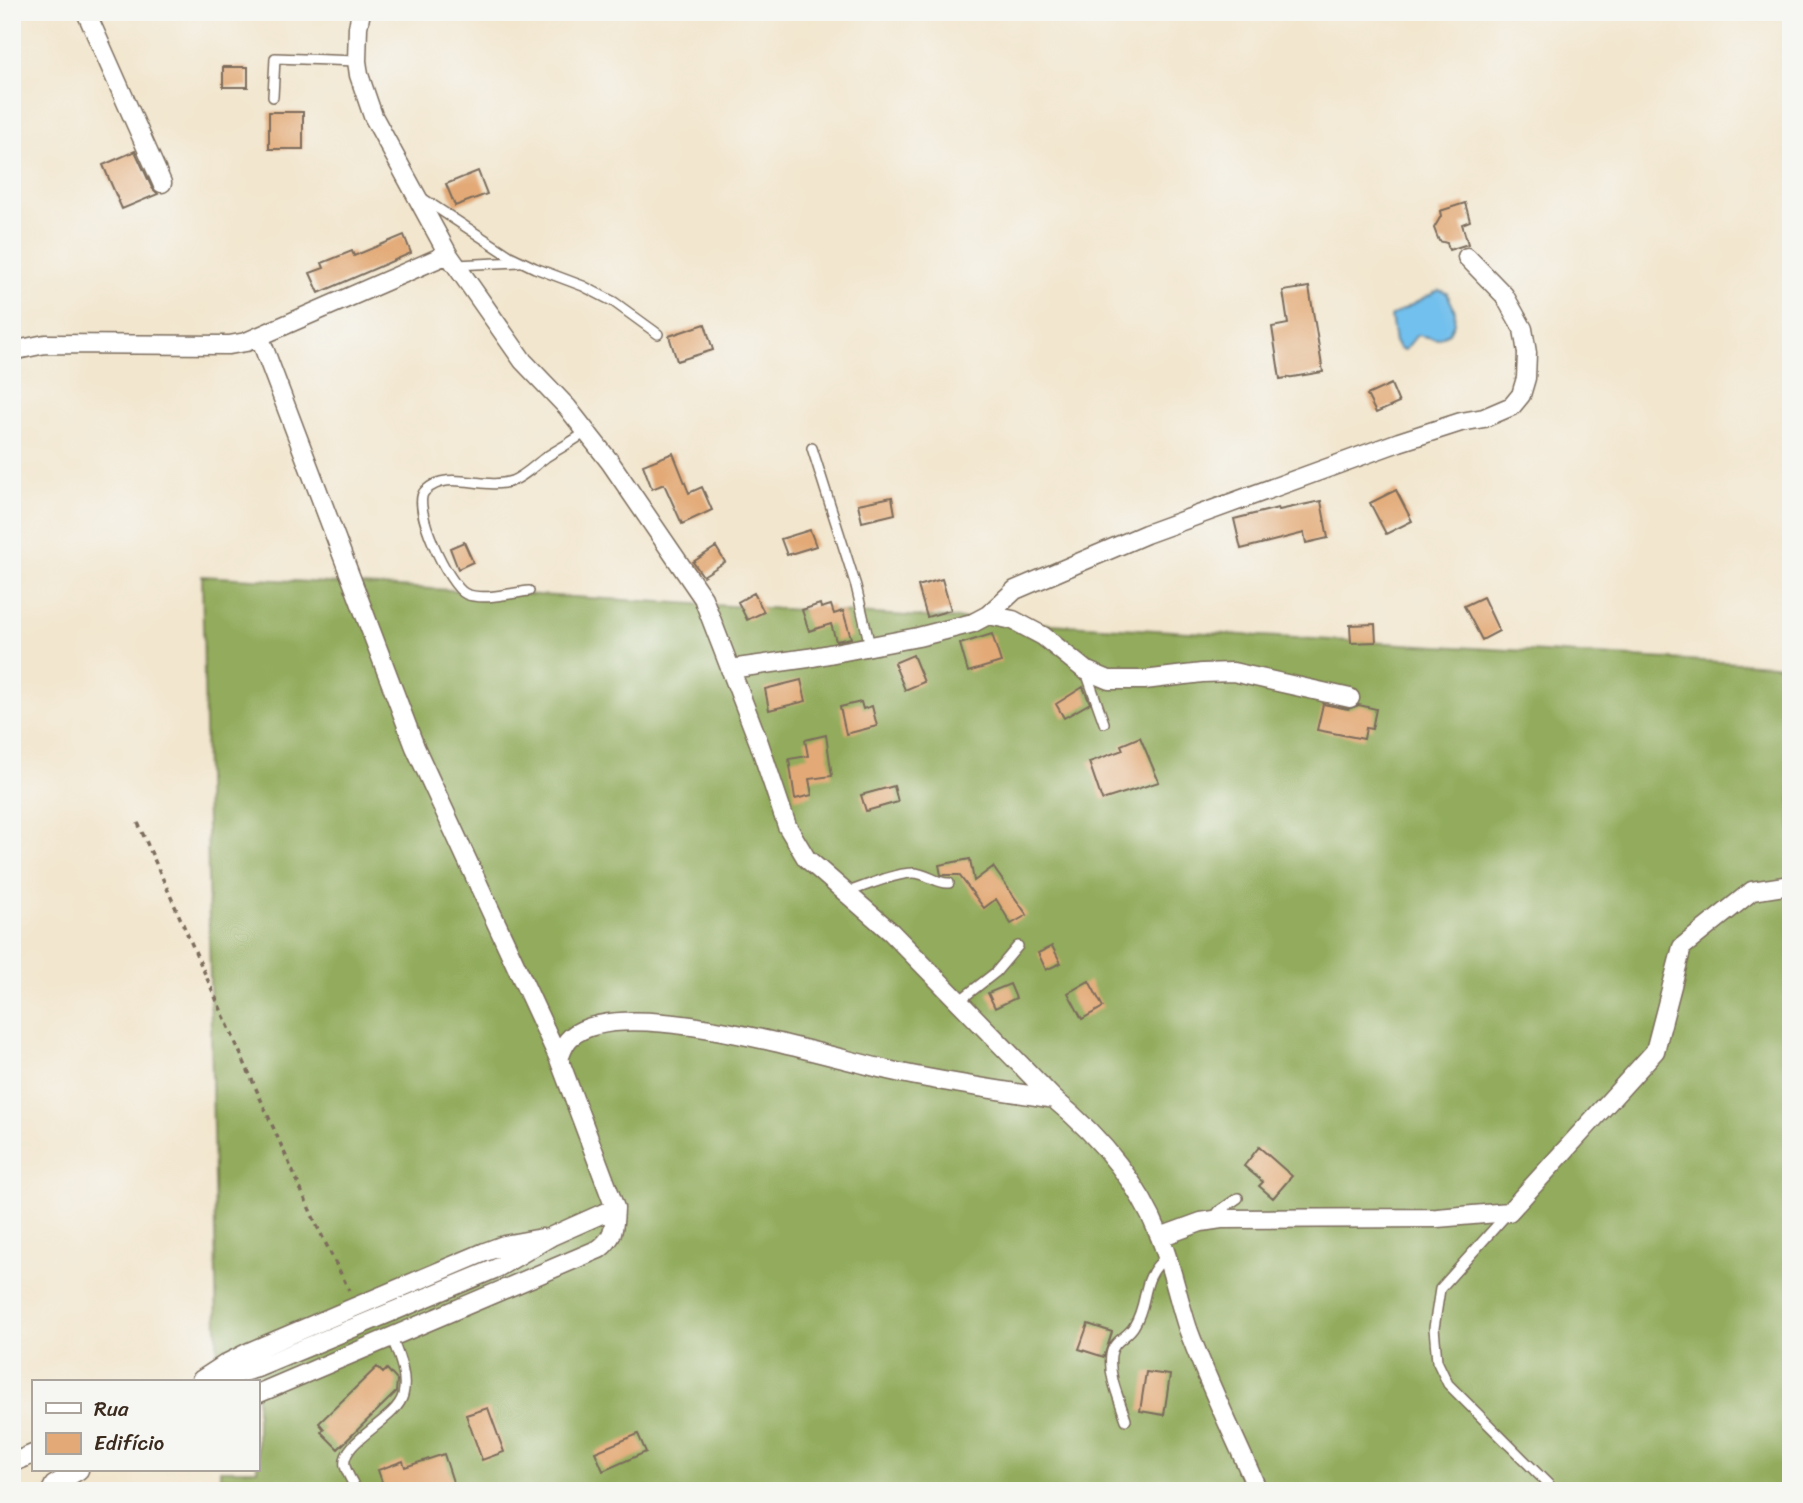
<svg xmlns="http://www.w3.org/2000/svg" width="1803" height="1503" font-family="Sriracha,sans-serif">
  <rect width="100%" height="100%" fill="#f6f6f2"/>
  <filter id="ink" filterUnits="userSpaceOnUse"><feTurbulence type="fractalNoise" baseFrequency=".0143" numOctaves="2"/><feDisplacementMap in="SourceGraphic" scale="14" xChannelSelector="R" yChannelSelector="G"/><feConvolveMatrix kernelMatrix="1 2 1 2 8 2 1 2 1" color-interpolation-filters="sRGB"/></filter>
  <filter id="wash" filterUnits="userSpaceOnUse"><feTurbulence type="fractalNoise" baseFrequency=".00686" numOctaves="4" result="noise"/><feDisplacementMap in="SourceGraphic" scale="28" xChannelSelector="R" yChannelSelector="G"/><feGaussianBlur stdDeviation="1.57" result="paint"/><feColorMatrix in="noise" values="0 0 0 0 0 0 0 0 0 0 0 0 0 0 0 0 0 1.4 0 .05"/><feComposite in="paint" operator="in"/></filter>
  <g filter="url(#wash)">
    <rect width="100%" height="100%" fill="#f2e6ce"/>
    <path fill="#92ab5c" stroke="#666a3d" stroke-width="2" d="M202,576L1791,666V1491H220V1470H257V1382H218Z"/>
    <path fill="#72c0ed" stroke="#567586" stroke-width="2" d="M1439,290L1447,293L1455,311L1454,323L1449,333L1437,339L1417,335L1405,350L1400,349L1395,342L1391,316Z"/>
    <g id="blocks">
      <path fill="#e3aa77" d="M223,67H248V87H223Z
        M269,112H303V149H269Z
        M135,151L152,188L158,194L122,209L103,165Z
        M478,171L487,194L455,206L446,184Z
        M1465,203L1470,221L1462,224L1468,244L1449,250L1447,243L1439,241L1434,228L1441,216L1440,211Z
        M404,235L411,253L319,293L310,273L324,268L322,263L352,251L354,256Z
        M1309,287L1323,372L1280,379L1272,327L1288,324L1283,291Z
        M705,324L713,350L677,361L669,336Z
        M1391,384L1399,403L1376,413L1367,395Z
        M673,453L689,493L702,487L712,510L682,524L664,484L652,489L643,465Z
        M1396,490L1412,521L1386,534L1370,503Z
        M892,497L895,514L862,522L858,504Z
        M1321,501L1328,538L1306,543L1304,533L1241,549L1234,519L1278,508L1279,510Z
        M810,530L816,546L787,555L781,539Z
        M464,542L473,562L458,569L450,548Z
        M716,547L725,562L703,576L693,562Z
        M942,579L951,610L927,617L918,586Z
        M754,593L764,612L747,620L738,602Z
        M1483,597L1499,631L1482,640L1464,606Z
        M820,604L821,608L831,605L834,614L843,611L851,638L836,641L831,624L809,631L802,610Z
        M1375,624L1376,642L1351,643L1350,625Z
        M992,634L1001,662L968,672L960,644Z
        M913,655L924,682L905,690L894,663Z
        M801,680L806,701L769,710L765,689Z
        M1083,687L1090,703L1064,718L1056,704Z
        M861,702L863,709L872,706L877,726L846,734L840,707Z
        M1323,704L1348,709L1359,705L1376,709L1372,729L1366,728L1364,739L1317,730Z
        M826,735L832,776L809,779L812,795L795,799L789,759L808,756L805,740Z
        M1140,737L1159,782L1102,800L1089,762L1123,750L1121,745Z
        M894,786L898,802L866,811L861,795Z
        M970,859L974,881L993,867L1027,915L1011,924L996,899L984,908L959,875H941L939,865Z
        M1052,946L1061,963L1046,970L1038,953Z
        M1089,981L1103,1007L1082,1019L1068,993Z
        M1010,984L1016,998L995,1008L988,993Z
        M1259,1147L1292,1176L1273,1198L1259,1186L1263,1182L1244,1166Z
        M1088,1324L1112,1332L1104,1357L1079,1349Z
        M377,1367L383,1373L387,1369L397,1380L396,1392L338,1449L321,1432L324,1429L319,1423Z
        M1146,1372L1170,1375L1164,1415L1140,1411Z
        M488,1408L504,1452L482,1460L466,1415Z
        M638,1434L646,1452L603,1471L595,1452Z
        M444,1454L454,1485L436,1491H385L378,1470L403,1461L405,1467Z"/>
    </g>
  </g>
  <g filter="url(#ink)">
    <use href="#blocks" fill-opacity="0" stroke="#7b6c5c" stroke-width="2"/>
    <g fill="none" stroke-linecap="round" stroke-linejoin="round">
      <g stroke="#7b6c5c" stroke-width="12">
        <path id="lane" d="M273,97L275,58L357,61
          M422,198L510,256L535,268L583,286L614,302L658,334
          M456,265L519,262
          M812,448L856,586L870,646
          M529,591C511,593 483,601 466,594C449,587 410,504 425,491C448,468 483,491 512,481C525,476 535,465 546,457C560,448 574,441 587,431
          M1086,672L1104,723
          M847,892C867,886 891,874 912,873C926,872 936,884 949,883
          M959,1001L996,972L1018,946
          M1508,1213L1440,1289L1434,1328L1437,1361L1448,1384L1555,1491
          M1213,1219L1219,1211L1238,1198
          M1126,1420C1120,1401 1108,1376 1111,1355C1113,1340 1127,1338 1134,1326C1150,1300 1139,1280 1166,1257
          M357,1491C353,1483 347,1474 345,1466C340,1441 397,1420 403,1395C408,1376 398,1354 391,1336"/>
      </g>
      <g stroke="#7b6c5c" stroke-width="21">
        <path id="street" d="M86,12L162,183
          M361,12L358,27L357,61L359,75L373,116L448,254L523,361L567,407L610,462L703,598L759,743L787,826L806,858L891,932L1054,1099C1099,1136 1138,1182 1160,1237C1172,1267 1178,1299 1188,1329C1208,1384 1235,1437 1258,1491
          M12,351L45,344L229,345L246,342L448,254
          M988,615L1013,620L1026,627L1043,636L1085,670L1109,680H1144L1202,673L1233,672L1350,698
          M730,669L808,658L918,637L973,623L988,615L1015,590L1146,534L1399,442L1461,422L1484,418L1512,406L1521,395L1526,378L1527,353L1523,329L1504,295L1467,257
          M559,1059C562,1051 564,1043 571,1037C624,992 827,1057 892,1071C946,1083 1000,1090 1054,1099
          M1160,1237L1201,1222L1221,1219L1437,1218L1509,1212L1655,1051L1682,947L1752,891L1791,885
          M201,1380L227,1363L249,1352L485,1252L504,1245L542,1238
          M206,1382L257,1368L497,1268L552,1236L615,1208
          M257,1394L599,1249C615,1237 614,1226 615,1208L559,1059L415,747L260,338
          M12,1463L33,1454
          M51,1491L54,1485L79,1470"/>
      </g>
      <path stroke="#7b6c5c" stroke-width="3.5" stroke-dasharray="5 5" stroke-linecap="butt" d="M138,823L317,1226L349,1290"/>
      <use href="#lane" stroke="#fff" stroke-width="9"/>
      <use href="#street" stroke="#fff" stroke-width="18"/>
    </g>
  </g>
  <rect width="1803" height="1503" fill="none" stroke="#f6f6f2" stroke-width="42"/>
  <rect x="32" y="1380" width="228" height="91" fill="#f6f6f2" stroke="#aba49d" stroke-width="2"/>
  <rect x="46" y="1403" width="35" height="10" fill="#ffffff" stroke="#aba49d" stroke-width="2"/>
  <text x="94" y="1416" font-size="21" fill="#3b2a1e">Rua</text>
  <rect x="46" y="1433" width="35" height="21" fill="#e3aa77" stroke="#aba49d" stroke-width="2"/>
  <text x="94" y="1450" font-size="21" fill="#3b2a1e">Edifício</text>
</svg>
